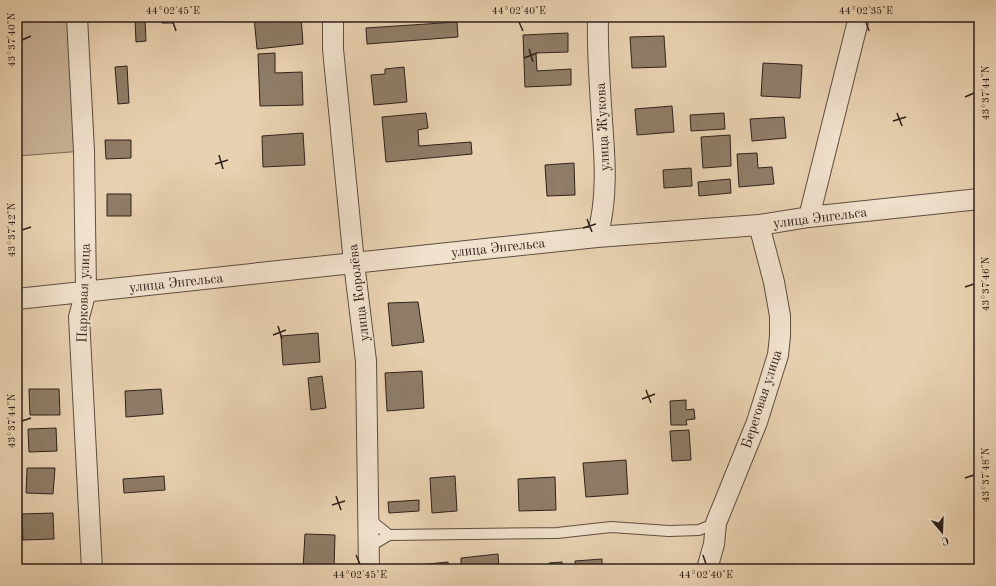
<svg xmlns="http://www.w3.org/2000/svg" width="996" height="586" font-family="'Old Standard TT',serif">
  <rect width="100%" height="100%" fill="#e8d1b0"/>
  <filter id="stains"><feTurbulence type="fractalNoise" baseFrequency=".005" numOctaves="4"/><feColorMatrix values="0 0 0 0 .2 0 0 0 0 .09 0 0 0 0 .02 0 0 0 .5 -.17"/></filter>
  <radialGradient id="worn" r=".72"><stop offset=".6" stop-color="#630" stop-opacity="0"/><stop offset="1" stop-color="#630" stop-opacity=".3"/></radialGradient>
  <path fill="#c9b397" stroke="#7c6a59" d="M17,17H77L84,151L17,156Z"/>
  <path fill="#8f7d68" stroke="#2f211b" d="M162,17H172L173,23H162Z
    M254,17H301L303,44L257,49Z
    M135,19H145L146,41L136,42Z
    M457,22L458,37L367,44L366,28Z
    M568,33V52L536,53L537,71L571,69V85L525,87L523,35Z
    M664,36L666,67L632,68L630,37Z
    M275,53V73L302,72L303,105L260,106L258,54Z
    M763,63L802,65L800,98L761,96Z
    M127,66L129,103L118,104L115,67Z
    M404,67L407,102L374,105L371,75L385,74V69Z
    M672,106L674,132L637,135L635,109Z
    M426,113L428,128L418,130L419,146L471,142L472,154L386,162L382,117Z
    M724,113L725,129L691,131L690,115Z
    M784,117L786,138L752,141L750,119Z
    M303,133L305,165L263,167L262,136Z
    M730,135L731,166L703,168L701,137Z
    M105,140H131V158L106,159Z
    M757,153L758,168L772,167L774,184L739,187L737,154Z
    M574,163L575,195L547,196L545,165Z
    M691,168L692,186L664,188L663,170Z
    M730,179L731,193L699,196L698,182Z
    M107,194H131V216H107Z
    M418,302L424,342L392,346L388,303Z
    M318,333L320,362L283,365L281,336Z
    M422,371L424,408L387,411L385,373Z
    M322,376L326,408L311,410L308,378Z
    M29,389H59L60,415H30Z
    M161,389L163,414L126,417L125,391Z
    M686,400V410L694,409L695,419L686,420L687,425H671L670,401Z
    M56,428L57,451L29,452L28,429Z
    M689,430L691,460L672,461L670,431Z
    M626,460L628,494L586,497L583,463Z
    M27,468H55L53,494L26,493Z
    M164,476L165,490L124,493L123,479Z
    M455,476L457,511L432,513L430,478Z
    M555,477L556,510L519,511L518,479Z
    M419,500V511L389,513L388,502Z
    M53,513L54,539L23,540L22,514Z
    M305,534L335,535L334,569H303Z
    M498,554L499,569H461V558Z
    M602,559V569H576L575,561Z
    M448,562L449,569H418V565Z
    M562,562L563,569H549V563Z
    M654,566H669V569H654Z
    M55,567V569H29V568Z"/>
  <g fill="none" stroke-linecap="round" stroke-linejoin="round">
    <g stroke="#5d4d40" stroke-width="12">
      <path id="service" d="M369,519L389,535
        M369,547L389,535L557,533L611,527L669,531L699,530L716,523"/>
    </g>
    <g stroke="#5d4d40" stroke-width="22">
      <path id="minor" d="M77,17L84,151L86,291L79,317L92,569
        M333,17V49L354,263L366,361L369,569
        M809,217L859,17
        M597,237C608,199 605,159 602,121C600,86 597,52 598,17
        M17,299L597,237L759,225L809,217L979,199
        M707,569L714,544L716,523L757,422L778,355L780,336V316L774,282L759,225"/>
    </g>
    <use href="#service" stroke="#f0e1cc" stroke-width="10"/>
    <use href="#minor" stroke="#f0e1cc" stroke-width="20"/>
  </g>
  <path fill="none" stroke="#2f211b" stroke-width="1.5" d="M173,22L176,31M519,22L523,31M866,22L869,31M22,40L31,36M529,49L533,62M524,58L537,53M965,97L974,93M897,113L902,126M893,121L906,117M219,155L223,169M215,164L228,160M587,219L592,232M583,228L596,224M22,230L31,227M965,287L974,284M278,326L282,339M273,335L286,330M646,390L651,403M642,399L655,394M22,421L31,418M965,478L974,475M336,496L341,510M332,505L345,501M356,555L360,564M703,555L706,564"/>
  <g text-anchor="middle" stroke-width="3" stroke-linejoin="round" paint-order="stroke">
    <g font-size="14" fill="#2f211b" stroke="#f0e1cc">
      <text transform="translate(602 127) rotate(-93)" y="5">улица Жукова</text>
      <text transform="translate(820 217) rotate(-7)" y="5">улица Энгельса</text>
      <text transform="translate(498 247) rotate(-6)" y="5">улица Энгельса</text>
      <text transform="translate(176 282) rotate(-6)" y="5">улица Энгельса</text>
      <text transform="translate(83 293) rotate(-88)" y="5">Парковая улица</text>
      <text transform="translate(358 293) rotate(-97)" y="5">улица Королёва</text>
      <text transform="translate(761 399) rotate(-72)" y="5">Береговая улица</text>
    </g>
  </g>
  <rect width="996" height="586" fill="none" stroke="#e8d1b0" stroke-width="44"/>
  <g transform="translate(942 532) rotate(161)" stroke="#f0e1cc" stroke-width="3" paint-order="stroke">
  <path d="M0-3L7 15L0 10L-7 15Z" fill="#2f211b"/>
  <text y="-6" font-size="11" font-weight="bold" text-anchor="middle" fill="#2f211b">С</text>
  </g>
  <rect x="22" y="22" width="952" height="542" fill="none" stroke="#2f211b" stroke-width="1.5"/>
  <g font-size="10" text-anchor="middle" fill="#2f211b">
    <text x="173" y="14">44°02'45"E</text>
    <text x="519" y="14">44°02'40"E</text>
    <text x="866" y="14">44°02'35"E</text>
    <text transform="translate(11 40) rotate(-90)" y="4">43°37'40"N</text>
    <text transform="translate(985 93) rotate(-90)" y="4">43°37'44"N</text>
    <text transform="translate(11 230) rotate(-90)" y="4">43°37'42"N</text>
    <text transform="translate(985 284) rotate(-90)" y="4">43°37'46"N</text>
    <text transform="translate(11 421) rotate(-90)" y="4">43°37'44"N</text>
    <text transform="translate(985 475) rotate(-90)" y="4">43°37'48"N</text>
    <text x="360" y="578">44°02'45"E</text>
    <text x="706" y="578">44°02'40"E</text>
  </g>
  <rect width="100%" height="100%" filter="url(#stains)"/>
  <rect width="100%" height="100%" fill="url(#worn)"/>
</svg>
